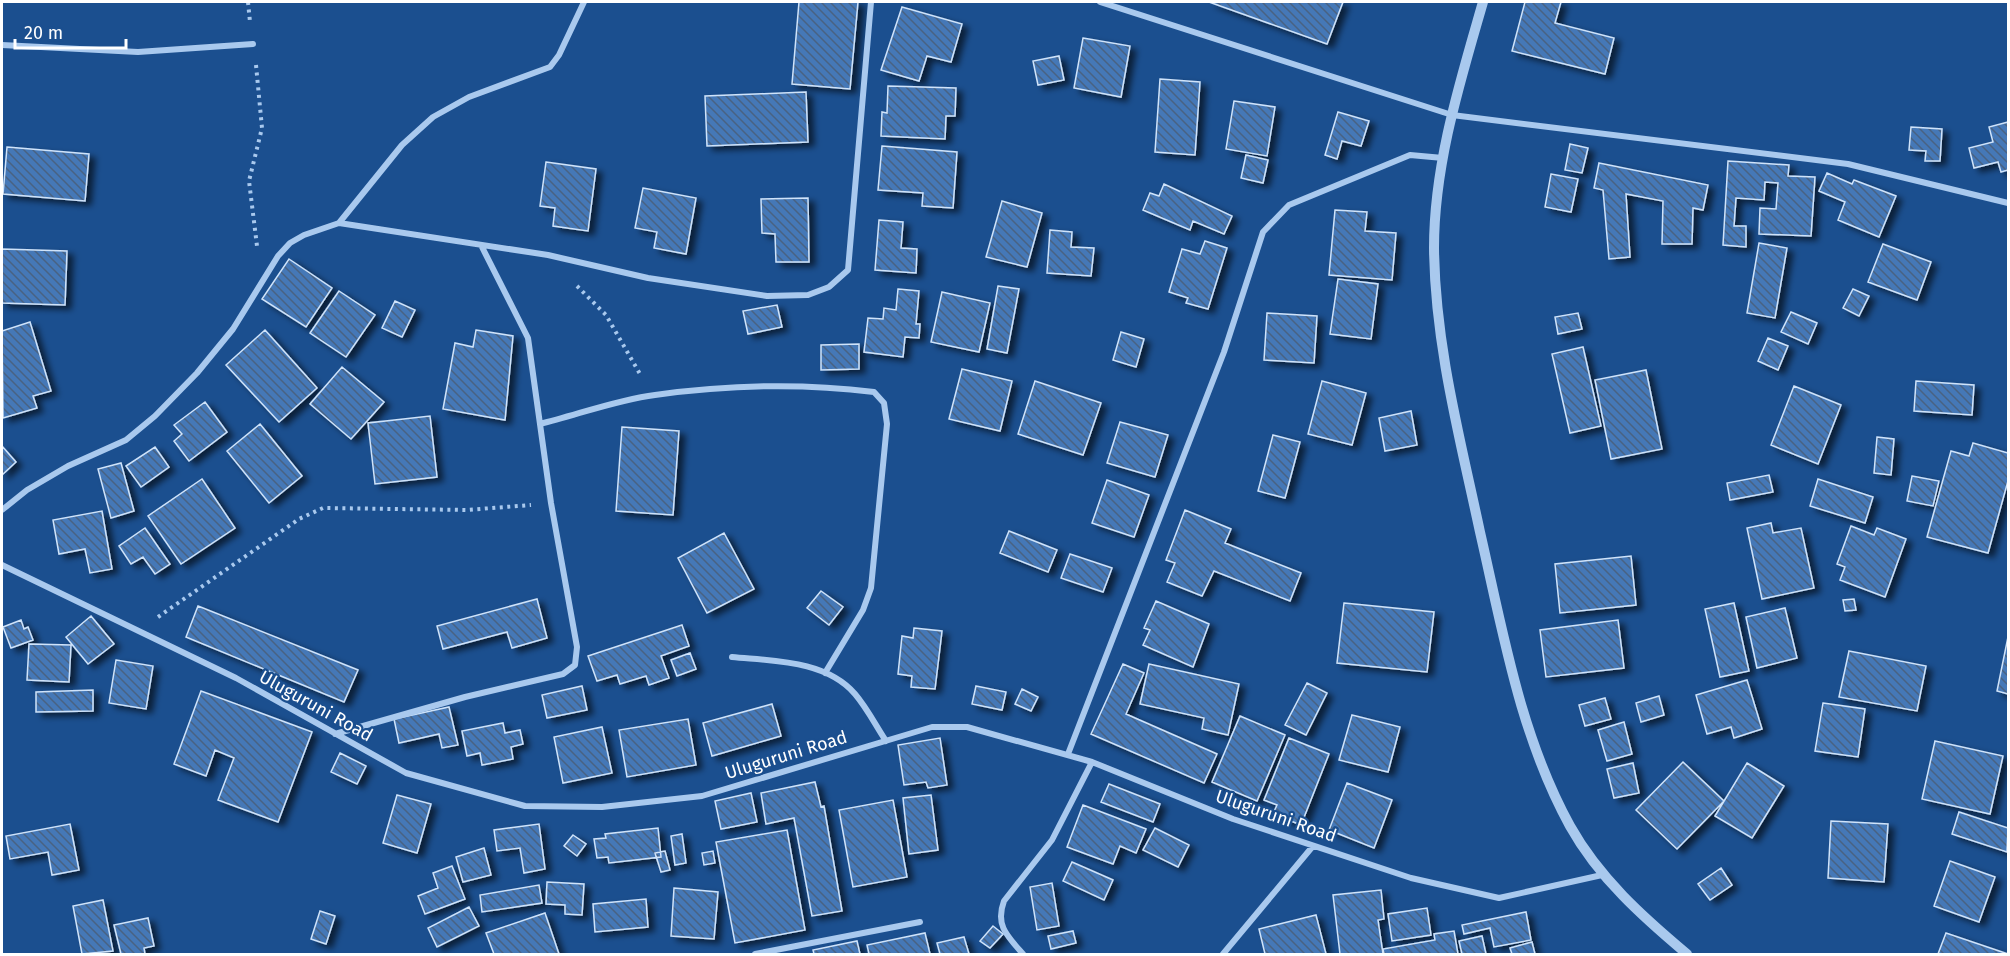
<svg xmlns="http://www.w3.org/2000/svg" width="2010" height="956" font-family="'Fira Sans',sans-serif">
  <defs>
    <pattern id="building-back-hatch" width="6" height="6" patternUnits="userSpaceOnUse" patternTransform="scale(1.5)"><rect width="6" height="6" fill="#4478b7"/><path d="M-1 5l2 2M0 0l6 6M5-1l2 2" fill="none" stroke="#486282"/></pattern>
    <filter id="shadow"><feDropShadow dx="6" dy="4" stdDeviation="3" flood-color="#0009"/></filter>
  </defs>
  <rect width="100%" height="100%" fill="#1b4f8f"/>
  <path fill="url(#building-back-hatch)" stroke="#cfe3fa" stroke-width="1.5" filter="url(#shadow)" d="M799,2H858L850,89L792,84Z
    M1209,2H1343L1327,44Z
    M1525,2H1561L1555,23L1614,38L1605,74L1512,51Z
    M902,7L962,24L951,62L927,56L919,81L881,70Z
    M1083,38L1130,46L1121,97L1074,88Z
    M1059,56L1064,80L1038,85L1033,61Z
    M1160,79L1200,82L1195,155L1155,152Z
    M888,86L956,88L955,116H946L945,139L881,136L882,112L887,113Z
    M806,92L808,142L707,146L705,96Z
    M1234,101L1275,107L1267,156L1226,149Z
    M1338,112L1369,121L1361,146L1342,141L1337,159L1325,155Z
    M2008,122V170L2001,172L1998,162L1974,168L1969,148L1993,142L1989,127Z
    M1911,127L1942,129L1940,161H1925L1926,151L1909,150Z
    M1570,144L1588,148L1582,173L1565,170Z
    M882,146L957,152L953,208L922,206L923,193L878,190Z
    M7,147L89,154L85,201L3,194Z
    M1246,155L1268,160L1263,183L1241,178Z
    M1728,161L1789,165L1788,176L1815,177L1811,236L1759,234L1760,208L1776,209L1778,183L1765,182L1764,200L1736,198L1734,226H1746V247L1723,245Z
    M546,162L596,169L588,231L553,226L555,208L540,206Z
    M1599,163L1708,185L1703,210L1693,208L1692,244H1662L1663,201L1626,194L1630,257L1609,259L1603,190L1594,188Z
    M1827,173L1852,184L1854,180L1896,196L1879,237L1838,220L1845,202L1819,191Z
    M1551,174L1578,179L1571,212L1545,207Z
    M1164,184L1232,216L1224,234L1193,221L1190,230L1143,210L1150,193L1159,196Z
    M643,188L696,198L686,254L654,248L657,232L635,228Z
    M808,198L809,262H776L775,234L762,233L761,199Z
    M1002,201L1042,213L1027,267L986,257Z
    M1335,210L1367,212L1365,231L1396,233L1392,280L1329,275Z
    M879,220L903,222L901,248L917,249L916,273L875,270Z
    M1050,230L1072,232L1071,247L1094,248L1091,276L1047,273Z
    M1205,241L1227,248L1208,309L1186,303L1188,298L1169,292L1182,249L1200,254Z
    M1759,243L1787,248L1775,318L1747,313Z
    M1883,244L1931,262L1917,300L1868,282Z
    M2,249L67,251L65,305L2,303Z
    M289,259L332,288L306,327L262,299Z
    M1338,279L1378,284L1371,339L1330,334Z
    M998,286L1019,289L1007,353L987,349Z
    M898,289L919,291L916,324H920L919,338L905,337L903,357L864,352L868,318L883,319L884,308L896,310Z
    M1853,289L1869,296L1859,316L1843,308Z
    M339,291L375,315L346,357L310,333Z
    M942,292L990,303L979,352L931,342Z
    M395,301L415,310L402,337L382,328Z
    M777,305L782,327L748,334L743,311Z
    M1791,312L1817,323L1808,344L1781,332Z
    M1267,313L1317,316L1314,363L1264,360Z
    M1578,313L1582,329L1558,334L1555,317Z
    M30,322L51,391L33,396L37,408L3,418L2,331Z
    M265,330L317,388L279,422L226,365Z
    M476,330L513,336L505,420L443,409L455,343L473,347Z
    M1121,332L1144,339L1136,367L1113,360Z
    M1768,338L1788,346L1778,370L1758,361Z
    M859,344V369L821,370V345Z
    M1583,347L1601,426L1570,433L1552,354Z
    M342,367L384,402L351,439L310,404Z
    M962,369L1012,381L1000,431L949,419Z
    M1646,370L1662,449L1611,459L1595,380Z
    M1035,381L1101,403L1083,455L1018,434Z
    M1322,381L1366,393L1352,445L1308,434Z
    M1916,381L1974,385L1972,415L1914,411Z
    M1794,386L1841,405L1818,464L1771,445Z
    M205,402L227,432L189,461L174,441L182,434L174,425Z
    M1411,411L1417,445L1385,451L1379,418Z
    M430,416L437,477L375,484L368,423Z
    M1120,422L1168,435L1155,477L1107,463Z
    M260,424L302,476L269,503L227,451Z
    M622,427L679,431L673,515L616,511Z
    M1273,435L1300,442L1285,498L1258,491Z
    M1877,437L1894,439L1891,475L1874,473Z
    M1973,443L2008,453V481L1988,553L1927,537L1951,451L1969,456Z
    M2,446L16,462L2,475Z
    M155,447L169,467L141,487L126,466Z
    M121,463L134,511L111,518L98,469Z
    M1769,475L1773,492L1730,500L1727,483Z
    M1912,476L1939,481L1933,506L1907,501Z
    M202,479L235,528L181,564L148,516Z
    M1818,479L1873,497L1865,523L1810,506Z
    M1107,480L1149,495L1134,537L1092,523Z
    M1185,510L1231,529L1225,543L1301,573L1290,601L1214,571L1202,596L1167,582L1175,563L1166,560Z
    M102,511L112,569L90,573L85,549L59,554L53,520Z
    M1771,523L1773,533L1801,528L1814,588L1762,599L1747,528Z
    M1851,526L1874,535L1877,528L1906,539L1885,597L1840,580L1845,567L1837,564Z
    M145,528L170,564L155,574L143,557L131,564L119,546Z
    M1009,531L1057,550L1048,572L1000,553Z
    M724,533L754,589L707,613L678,558Z
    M1070,554L1112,568L1103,592L1061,578Z
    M1631,556L1636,605L1560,613L1555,564Z
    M821,591L843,607L829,625L807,608Z
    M537,599L547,638L512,648L507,632L443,649L437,626Z
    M1854,599L1856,610L1845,611L1843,600Z
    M1156,601L1209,624L1193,667L1143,645L1150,630L1144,628Z
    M1344,603L1434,612L1427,672L1337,663Z
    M1734,603L1749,671L1720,677L1705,609Z
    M198,606L358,670L344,702L186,637Z
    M1785,608L1797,658L1757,668L1746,617Z
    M91,616L114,644L88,664L66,637Z
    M21,620L24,629L28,627L33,640L11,648L3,627Z
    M1618,620L1624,668L1546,677L1540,630Z
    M682,625L689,646L661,656L669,678L649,685L646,676L620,684L617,675L597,681L588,656Z
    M914,628L942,631L935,689L911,687L912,676L898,674L902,636L913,638Z
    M2008,637V694L1997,691Z
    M29,644L71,645L69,682L27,680Z
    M1849,651L1926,666L1917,711L1839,697Z
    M690,653L696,669L677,676L671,660Z
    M116,660L153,666L146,709L109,703Z
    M1123,664L1144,673L1126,714L1217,754L1204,783L1091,734Z
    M1149,664L1239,684L1228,735L1202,729L1204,718L1140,704Z
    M1747,680L1762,729L1734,738L1731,727L1707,734L1696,695Z
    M1307,683L1327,693L1306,735L1285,725Z
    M582,686L587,710L547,718L542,695Z
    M976,686L1006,692L1002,710L972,704Z
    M1022,689L1038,697L1031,711L1015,704Z
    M93,690V711L36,712V692Z
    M201,691L312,732L278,822L218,800L234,758L215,750L206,776L174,764Z
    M1659,696L1664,715L1641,722L1636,703Z
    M1605,698L1611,719L1585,726L1579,705Z
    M1823,703L1865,709L1858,757L1815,751Z
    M772,704L781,736L712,756L703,723Z
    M449,707L458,745L442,748L439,734L399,743L394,719Z
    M1352,715L1400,727L1388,772L1339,760Z
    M1240,716L1285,735L1257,801L1212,782Z
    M688,719L696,765L627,777L619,730Z
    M1624,722L1632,754L1607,761L1598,730Z
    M503,723L505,733L520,730L523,744L511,747L513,759L482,765L480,753L467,756L462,731Z
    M602,727L612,773L563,783L554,737Z
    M940,738L947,785L928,788L926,782L904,785L898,745Z
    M1289,738L1329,754L1301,825L1273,814L1277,805L1264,800Z
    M1935,741L2003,756L1990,814L1922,799Z
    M340,753L366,766L357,784L331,772Z
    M1683,762L1724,801L1677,849L1636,810Z
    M1633,763L1639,793L1614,798L1607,769Z
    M1747,763L1784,786L1752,838L1715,816Z
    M815,782L821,807L824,806L842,911L812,916L794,818L766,824L761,793Z
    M1347,783L1392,800L1374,848L1329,830Z
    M1109,784L1160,804L1153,822L1101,802Z
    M751,793L757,822L721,829L715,801Z
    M397,795L431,804L417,853L383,843Z
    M931,795L938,850L909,854L903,798Z
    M893,800L907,877L853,887L839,810Z
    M1083,805L1146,829L1136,853L1120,846L1113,864L1067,847Z
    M1959,812L2008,828L2007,852L1952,834Z
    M1831,821L1888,824L1884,882L1828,878Z
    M70,824L79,870L52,875L48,852L10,859L6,836Z
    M539,824L545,869L524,873L520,848L497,851L494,830Z
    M658,828L661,857L609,863L608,857L597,858L594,839L606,838L605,834Z
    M1155,828L1189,845L1178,867L1143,850Z
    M787,830L805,930L735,943L716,842Z
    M682,834L686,863L675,865L671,836Z
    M573,835L586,844L577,856L564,846Z
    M484,848L491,875L463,882L456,857Z
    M665,851L670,870L661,872L655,853Z
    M713,851L715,863L704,865L702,853Z
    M1950,861L1995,877L1979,922L1934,906Z
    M1072,862L1113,880L1104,900L1063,881Z
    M452,866L465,899L425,914L418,896L438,888L433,873Z
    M1721,868L1732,885L1710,900L1698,884Z
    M547,882L584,884L582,915L565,914V905L546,904Z
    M1052,883L1059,926L1037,930L1030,887Z
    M539,885L542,903L482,912L480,895Z
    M674,888L718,892L714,939L671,936Z
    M1381,890L1384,919L1378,920L1383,954H1340L1333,895Z
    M646,899L648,927L595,932L593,904Z
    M103,900L113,951L82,954L73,906Z
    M469,907L479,926L437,947L428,928Z
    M1427,908L1431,935L1392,941L1388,914Z
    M320,911L335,916L326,944L311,939Z
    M1526,912L1531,940L1494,947L1490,928L1464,934L1462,925Z
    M545,913L559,954H494L486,933Z
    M1316,915L1326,954H1265L1259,929Z
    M148,918L154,946L144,948L145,954H121L114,925Z
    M993,926L1003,934L990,948L980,941Z
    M1073,931L1076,943L1051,949L1048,936Z
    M1454,931L1458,954H1384L1383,949L1435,940L1434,934Z
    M925,933L930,954H869L867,945Z
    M1946,933L2008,954H1938Z
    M1482,936L1486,954H1462L1459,941Z
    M964,937L969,954H940L937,943Z
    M857,941L860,954H814L813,950Z
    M1532,942L1535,954H1512L1510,948Z"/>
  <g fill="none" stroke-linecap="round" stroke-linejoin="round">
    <path stroke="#a9c9ee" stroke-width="4" stroke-dasharray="3 4.5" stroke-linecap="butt" d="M248,2L250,22
      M256,65L262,128L249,181L257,246
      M577,286L606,315L640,374
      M158,617L299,519L323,508L467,510L531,505"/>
    <path stroke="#a9c9ee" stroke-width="6" d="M1100,2L1452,115L1848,164L2008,203
      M2,45L138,52L253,44
      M339,223L548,255L648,278L767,296L808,295L829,287L848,270L871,2
      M540,424C577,415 616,400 655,395C726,385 802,383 874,392L884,403L887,424L871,588L863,610L825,673
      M2,510L27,490L68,466L126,440L155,416L197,373L233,329L278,256L290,243L304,235L339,223L402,145L433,117L469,97L550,67L559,55L584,2
      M2,565L236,678L406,773L525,806L602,807L702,796L932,727H967L1092,762L1233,819L1411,878L1499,898L1602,875
      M732,657C772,661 826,660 855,694C867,708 876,726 886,741
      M335,734L465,697L563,674L575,665L577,647L551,503L528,338L482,247
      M1068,754L1224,352L1263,232L1289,205L1410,155L1443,158
      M755,954L920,922
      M1023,954C1007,936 995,925 1004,901L1052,840L1092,762
      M1223,954L1313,846"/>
    <path stroke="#a9c9ee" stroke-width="10" d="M1483,2C1460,82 1434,164 1434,248C1435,345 1460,438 1480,532C1503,632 1520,735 1570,826C1599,878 1643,917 1687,954"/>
  </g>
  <g text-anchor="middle" stroke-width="4.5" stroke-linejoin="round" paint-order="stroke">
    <g font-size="18" fill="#fff" stroke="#1b4f8f">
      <text transform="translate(316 706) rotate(29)" y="6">Uluguruni Road</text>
      <text transform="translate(786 755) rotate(-17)" y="6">Uluguruni Road</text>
      <text transform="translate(1276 816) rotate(19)" y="6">Uluguruni Road</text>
    </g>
  </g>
  <rect width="2010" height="956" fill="none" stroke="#ffffff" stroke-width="6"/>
  <path d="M15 39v9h111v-9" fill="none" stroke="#ffffff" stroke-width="3"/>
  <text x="24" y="39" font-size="18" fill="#ffffff" stroke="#1b4f8f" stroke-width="4.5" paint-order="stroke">20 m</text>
</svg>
